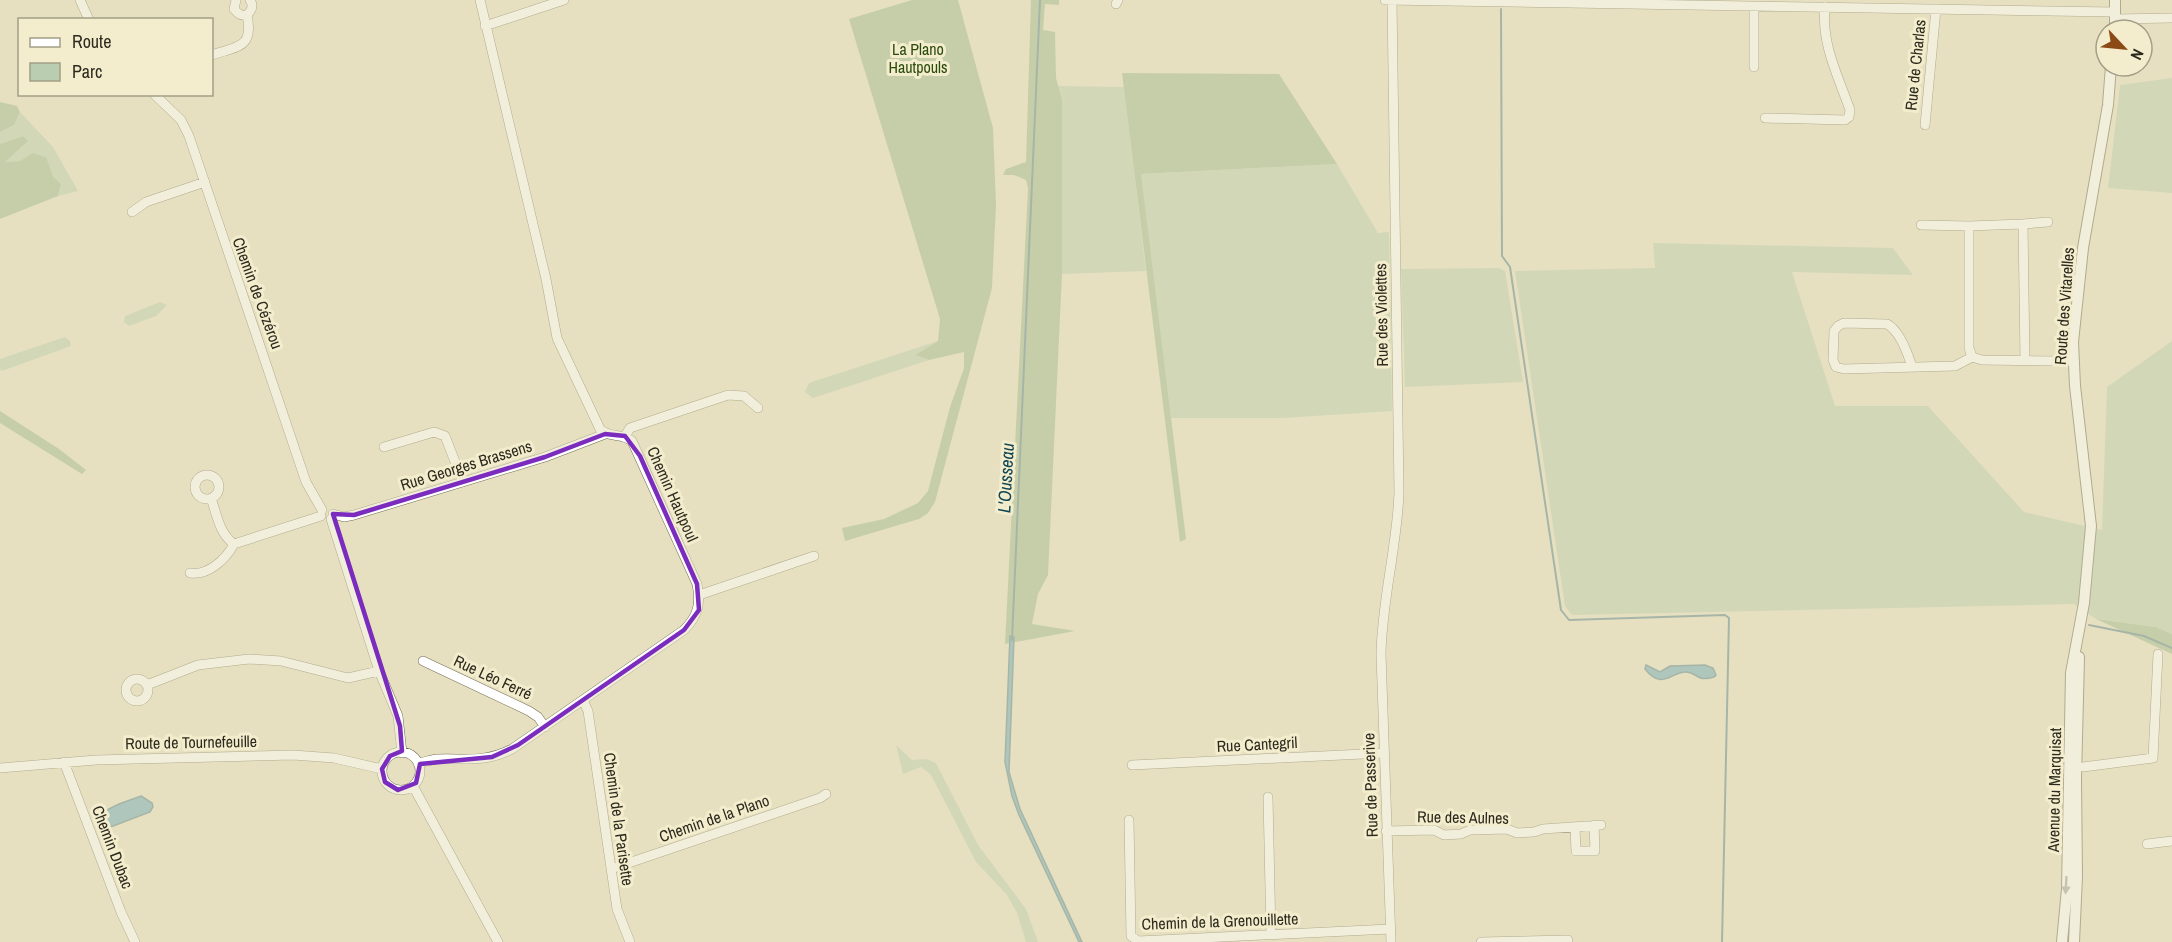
<svg xmlns="http://www.w3.org/2000/svg" width="2172" height="942" font-family="'Archivo Narrow',sans-serif">
  <rect width="100%" height="100%" fill="#e6e0c0"/>
  <path fill="#bbcdb0" d="M2172,78V193L2108,188L2120,85Z
    M1058,86L1124,87L1146,271L1062,274V100Z
    M20,112L53,147L78,191L58,196L61,184L32,153L20,161L4,162L27,141L23,136L0,144V132L14,125Z
    M1337,164L1378,233L1389,232L1392,411L1283,418H1171L1140,174Z
    M1653,243L1893,248L1913,275L1792,272L1835,406H1928L2024,512L2102,530L2107,387L2172,341V634L2156,627L2096,619L2074,604L1572,615L1565,606L1515,271L1655,268Z
    M1499,268L1505,271L1523,382L1405,387L1401,269Z
    M160,302L167,305L156,316L129,326L124,322L125,316Z
    M65,337L70,341L71,346L2,371L0,369V359Z
    M938,341L915,355L929,360L813,398L805,392L809,383Z
    M896,745L912,760L926,759L936,763L978,845L1026,909L1038,942H1026L1017,913L1007,895L976,862L931,775L921,767L903,774Z"/>
  <path fill="#9fb98f" d="M912,0H958L993,128L996,205L992,288L935,502L928,513L919,519L845,541L842,528L884,519L918,503L928,491L950,407L964,368V352L929,360L915,355L938,341L940,319L849,19Z
    M1031,0H1059V5L1045,4L1043,30L1055,32L1056,78L1062,100V274L1048,575L1038,594L1032,624L1075,631L1005,644L1028,188L1026,180L1014,175H1003L1006,169L1026,162Z
    M1122,73L1279,74L1337,164L1141,174L1186,539L1180,542Z
    M0,102L17,106L20,112L14,125L0,132Z
    M23,136L28,141L5,162L20,161L32,153L46,157L53,176L61,184L58,196L0,219V144Z
    M0,411L59,449L86,470L82,474L0,423Z
    M2096,619L2156,627L2172,634V654Z"/>
  <path fill="#6ca7b7" stroke="#598289" stroke-width="1.5" d="M1010,636L1014,637L1009,772L1020,809L1082,942H1079L1019,815L1012,796L1005,762Z
    M1646,665L1660,672L1670,666L1705,665L1713,668L1716,675L1714,677C1697,682 1699,674 1687,672C1672,670 1663,692 1645,669Z
    M141,796L152,803L153,807L150,812L108,828L105,811L119,804Z"/>
  <g fill="none" stroke-linecap="round" stroke-linejoin="round">
    <path stroke="#598289" stroke-width="2" d="M1501,9L1502,256L1510,267L1561,610L1569,620L1725,615L1729,618L1722,942
      M2089,625L2144,636L2172,648
      M1012,640L1040,0"/>
    <g stroke="#726c50" stroke-width="10">
      <path id="minor" d="M80,0L89,20
        M236,0L234,9C238,14 241,16 247,15
        M1385,0L2115,12
        M1116,4L1118,0
        M1754,7V67
        M2115,19L2172,18
        M485,26L564,0
        M212,55C238,46 254,48 247,15C252,10 254,6 250,0
        M154,94L181,120L189,136L306,482L322,510
        M1765,118L1845,120L1849,117L1850,110C1838,76 1821,43 1825,7
        M1925,125L1936,9
        M132,212L146,202L205,182
        M2023,224L2048,222
        M1921,225L1969,226
        M2025,360L2023,224L1969,226V348L1972,357L1982,360L2057,361L2072,359
        M1912,367C1908,354 1900,331 1887,324L1844,323L1838,326L1834,331L1833,360L1836,367L1844,369L1955,366L1972,357
        M625,436L630,428L728,395L744,396L758,408
        M384,447L434,432L445,436L463,482
        M195 487a12 12 0 1 1 24 0a12 12 0 1 1-24 0Z
        M211,498C217,515 219,533 234,544
        M333,514L344,517L354,515L545,457L605,434
        M331,519L379,671L398,716L402,753
        M190,573C208,576 226,559 234,544L321,516
        M699,595L814,556
        M423,661L529,711L538,717L545,727
        M126 690a11 11 0 1 1 22 0a11 11 0 1 1-22 0Z
        M147,685L198,665L249,659L281,661L348,678L379,671
        M583,700L588,711L617,909L630,942
        M382 771a19 19 0 1 1 38 0a19 19 0 1 1-38 0Z
        M64,762L121,912L135,942
        M418,763C424,762 431,760 437,759C466,758 484,763 512,749L684,630C698,616 701,604 697,584L632,441C622,433 609,438 600,429L557,338L546,279L480,0
        M1132,765L1384,753
        M2083,767L2153,758L2158,654
        M0,768L96,760L293,755L334,758L382,769
        M413,786L498,942
        M1268,797L1271,935
        M1129,820L1131,936L1138,941L1390,929
        M1575,828L1576,851H1595L1594,825
        M1386,831L1434,830L1444,835L1461,834L1470,830L1507,829L1517,833L1534,832L1543,829L1601,825
        M2147,844L2172,841
        M611,869L820,798L826,794
        M1391,942L1381,654C1382,600 1397,547 1399,493L1392,0
        M1481,942L1568,940"/>
    </g>
    <g stroke="#726c50" stroke-width="12">
      <path id="major" d="M2115,0V30
        M2062,942L2067,889L2071,673L2084,603L2091,526L2075,386L2073,342L2083,248L2108,105L2111,66
        M2074,942L2077,877L2076,779L2079,657"/>
    </g>
    <use href="#minor" stroke="#fff" stroke-width="9"/>
    <use href="#major" stroke="#fff" stroke-width="10"/>
  </g>
  <defs><path id="oneway-solid" d="M-6-.8H1V-3.2L6.5 0L1 3.2V.8H-6Z" transform="scale(1.5)"/></defs>
  <use fill="#a09f9a" href="#oneway-solid" transform="translate(2066 885) rotate(93)"/>
  <path d="M0 0H2172V942H0ZM605,434L625,436L640,456L697,584L699,610L684,630L518,745L492,757L420,764L416,783L398,790L385,782L382,769L390,756L402,751L400,726L333,514L354,515L545,457Z" fill="#e6e0c0" fill-opacity=".55" fill-rule="evenodd"/>
  <path fill="none" stroke="#7b2cbf" stroke-width="4.5" stroke-linejoin="round" d="M605,434L625,436L640,456L697,584L699,610L684,630L518,745L492,757L420,764L416,783L398,790L385,782L382,769L390,756L402,751L400,726L333,514L354,515L545,457Z"/>
  <g text-anchor="middle" stroke-width="6" stroke-linejoin="round" paint-order="stroke">
    <g font-size="16" fill="#2b4b0d" stroke="#f3edcd">
      <text x="918" y="55">La Plano<tspan x="918" dy="18">Hautpouls</tspan></text>
    </g>
    <g font-size="16" fill="#2c2a1e" stroke="#f3edcd">
      <text transform="translate(1915 65) rotate(-84)" y="6">Rue de Charlas</text>
      <text transform="translate(258 293) rotate(70)" y="6">Chemin de Cézérou</text>
      <text transform="translate(2064 306) rotate(-86)" y="6">Route des Vitarelles</text>
      <text transform="translate(1381 315) rotate(-91)" y="6">Rue des Violettes</text>
      <text transform="translate(466 465) rotate(-17)" y="6">Rue Georges Brassens</text>
      <text transform="translate(673 494) rotate(66)" y="6">Chemin Hautpoul</text>
      <text transform="translate(493 677) rotate(25)" y="6">Rue Léo Ferré</text>
      <text transform="translate(191 742) rotate(-1)" y="6">Route de Tournefeuille</text>
      <text transform="translate(1257 744) rotate(-3)" y="6">Rue Cantegril</text>
      <text transform="translate(1370 785) rotate(-92)" y="6">Rue de Passerive</text>
      <text transform="translate(2054 790) rotate(-89)" y="6">Avenue du Marquisat</text>
      <text transform="translate(1463 817) rotate(1)" y="6">Rue des Aulnes</text>
      <text transform="translate(714 818) rotate(-19)" y="6">Chemin de la Plano</text>
      <text transform="translate(619 819) rotate(82)" y="6">Chemin de la Parisette</text>
      <text transform="translate(113 847) rotate(69)" y="6">Chemin Dubac</text>
      <text transform="translate(1220 921) rotate(-2)" y="6">Chemin de la Grenouillette</text>
    </g>
    <g font-size="18" font-style="italic" fill="#114653" stroke="#f3edcd">
      <text transform="translate(1006 478) rotate(-87)" y="6">L'Ousseau</text>
    </g>
  </g>
  <rect x="18" y="18" width="195" height="78" fill="#f3edcd" stroke="#a39f87" stroke-width="1.5"/>
  <rect x="30" y="38" width="30" height="9" fill="#ffffff" stroke="#a39f87" stroke-width="1.5"/>
  <text x="72" y="48" font-size="18" fill="#2c2a1e">Route</text>
  <rect x="30" y="63" width="30" height="18" fill="#bbcdb0" stroke="#a39f87" stroke-width="1.5"/>
  <text x="72" y="78" font-size="18" fill="#2c2a1e">Parc</text>
  <g transform="translate(2124 48) rotate(116)"><circle r="28" fill="#f3edcd" stroke="#a39f87" stroke-width="1.5"/>
  <path d="M0-4.5L10 22L0 15L-10 22Z" fill="#8b4a16"/>
  <text y="-9" font-size="16" font-weight="bold" text-anchor="middle" fill="#2c2a1e">N</text>
  </g>
</svg>
